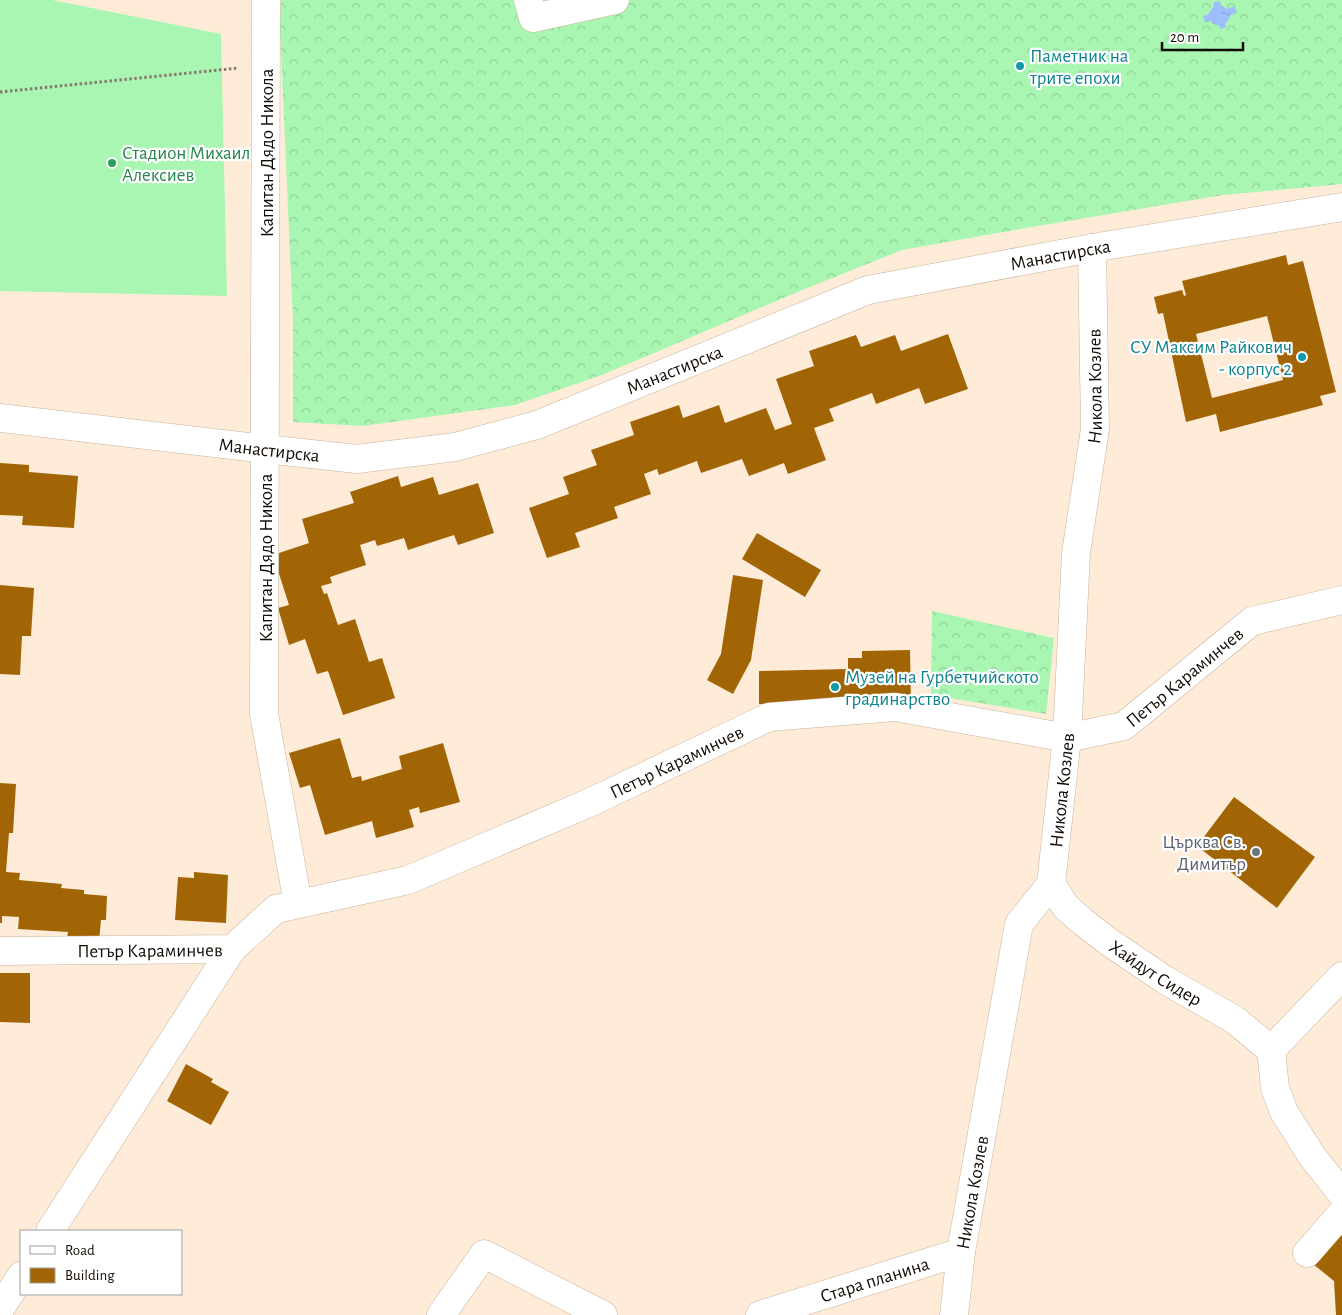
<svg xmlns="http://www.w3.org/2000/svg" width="1342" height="1315" font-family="'Alegreya Sans',sans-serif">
  <defs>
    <pattern id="forest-crowns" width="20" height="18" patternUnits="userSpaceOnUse" patternTransform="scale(1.25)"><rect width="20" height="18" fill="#a8f6b2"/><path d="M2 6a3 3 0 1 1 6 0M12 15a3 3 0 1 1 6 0" fill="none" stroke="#90d298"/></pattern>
    <pattern id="water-ripples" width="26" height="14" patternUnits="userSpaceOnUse" patternTransform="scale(1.25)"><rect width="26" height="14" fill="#9fbefd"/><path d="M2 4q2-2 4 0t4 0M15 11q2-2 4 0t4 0" fill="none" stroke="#88a2d7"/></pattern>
  </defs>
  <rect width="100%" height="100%" fill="#feecd8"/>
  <path fill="url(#forest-crowns)" d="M281,0H1342V184L1223,195L1026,228L902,250L800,291L602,375L515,405L363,426L293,422V320L280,29Z
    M932,611L1054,638L1046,714L931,695Z"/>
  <path fill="#a8f6b2" d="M0,0H52L221,34L227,296L0,291Z"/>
  <path fill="url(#water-ripples)" d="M1220,1L1221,5L1227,9L1234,6L1237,13L1230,15L1228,21L1225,24L1227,27L1220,29L1219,25H1215L1210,21L1205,22L1203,16L1209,14L1210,11L1214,6V2Z"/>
  <path fill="#a26506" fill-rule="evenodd" d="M1286,255L1288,265L1303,261L1336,392L1320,396L1323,405L1220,432L1216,414L1186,422L1163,313L1158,314L1154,297L1182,290L1184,296L1186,295L1182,281ZM1267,316L1283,380L1212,398L1196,334Z
    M948,334L968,389L925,404L919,388L876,404L872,393L829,409L834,421L814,428L826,460L788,474L784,463L749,476L742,459L701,473L697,461L659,475L657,469L644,474L651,494L614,507L618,518L575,533L580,547L547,558L529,508L569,494L563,477L597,465L591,450L634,435L630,422L679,405L683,418L719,405L725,423L766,408L775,430L792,424L776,379L814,366L809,351L856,335L861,347L895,335L901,351Z
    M0,463L29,465V472L78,476L74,528L22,525L23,516L0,515Z
    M398,476L401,487L433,477L439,495L478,483L494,533L458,545L454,535L408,550L404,538L377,546L375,540L360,545L366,565L330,577L332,583L321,586L324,594L327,593L338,625L355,619L369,662L382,658L395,698L343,715L328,671L317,674L305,639L289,645L278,608L289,605L273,555L309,543L302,519L354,503L350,492Z
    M757,533L821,570L805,597L742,559Z
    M733,575L763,580L751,660L733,694L707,680L721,654Z
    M0,585L34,588L31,636H22L20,675L0,674Z
    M910,650L911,705L850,702L759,704V671L848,669V658H862V651Z
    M340,738L352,778L361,776L362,781L402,769L399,756L443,743L460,802L420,813L419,807L409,810L414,827L376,838L372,821L325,835L310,785L300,788L289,753Z
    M0,783L16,784L13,833H9L6,872L20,873L19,880L62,884L61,888L84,890V894L107,896L106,920H101L99,941L67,938L68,932L18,929L19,917L2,916V923H0Z
    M1234,797L1315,857L1277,908L1197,846Z
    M194,872L228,875L226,923L175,920L178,877L194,878Z
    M0,973H30V1023L0,1022Z
    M186,1064L213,1079L211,1082L229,1092L211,1125L167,1101Z
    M1342,1228V1315H1336L1334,1281L1313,1264Z"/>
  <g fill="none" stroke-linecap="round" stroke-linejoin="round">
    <g stroke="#c8b39c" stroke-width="29">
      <g id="street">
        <path d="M266,0L264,714L298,904"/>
        <path d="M528,0L533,18L615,0"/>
        <path id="s1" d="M0,418L265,449L357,459L455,447L537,425L868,290L1092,248L1342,207"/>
        <path id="s2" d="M1051,884L1066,907L1083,922L1109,942L1165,980L1235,1020L1271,1050L1275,1088L1284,1112L1312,1156L1342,1194"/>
        <path id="s3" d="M0,951L232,949L276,909L408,880L591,802L769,717L895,707L1067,738L1124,726L1252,621L1342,600"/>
        <path d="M1271,1050L1342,976"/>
        <path d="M50,1231L232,949"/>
        <path d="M1307,1253L1342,1213"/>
        <path d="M0,1309L21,1276"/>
        <path d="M441,1315L484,1254L603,1315"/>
        <path id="s4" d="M760,1315L961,1252"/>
        <path id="s5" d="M954,1315L961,1252L1019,924L1051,884L1067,738L1076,553L1095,429L1092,248"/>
      </g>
    </g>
    <path stroke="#877b6d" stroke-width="3" stroke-dasharray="2.5 2.5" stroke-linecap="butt" d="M0,92L238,68"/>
    <use href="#street" stroke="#fff" stroke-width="28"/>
  </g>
  <g fill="#0f9aa8" stroke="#fff" stroke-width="2">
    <circle cx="1020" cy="66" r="5"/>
    <circle cx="1302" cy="357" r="5"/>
    <circle cx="835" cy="687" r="5"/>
  </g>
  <circle fill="#2e9e5b" stroke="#fff" stroke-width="2" cx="112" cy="163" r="5"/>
  <circle fill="#6b7280" stroke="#fff" stroke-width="2" cx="1256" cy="852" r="5"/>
  <g text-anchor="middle" stroke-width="4.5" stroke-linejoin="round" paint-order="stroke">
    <g font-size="19" fill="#0d838f" stroke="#fff" text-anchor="start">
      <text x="1030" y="62">Паметник на<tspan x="1030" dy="22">трите епохи</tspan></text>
      <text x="1292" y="353" text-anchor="end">СУ Максим Райкович<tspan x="1292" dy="22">- корпус 2</tspan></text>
      <text x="845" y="683">Музей на Гурбетчийското<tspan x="845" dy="22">градинарство</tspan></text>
    </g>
    <g font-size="19" fill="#27864d" stroke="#fff" text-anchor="start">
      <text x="122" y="159">Стадион Михаил<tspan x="122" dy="22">Алексиев</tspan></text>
    </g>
    <g font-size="19" fill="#130c05" stroke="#fff">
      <text transform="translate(266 153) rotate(-90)" y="7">Капитан Дядо Никола</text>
      <text dy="7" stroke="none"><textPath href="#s1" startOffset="1096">Манастирска</textPath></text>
      <text dy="7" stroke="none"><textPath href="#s1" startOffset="691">Манастирска</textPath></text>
      <text dy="7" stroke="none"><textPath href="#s5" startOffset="948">Никола Козлев</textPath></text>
      <text dy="7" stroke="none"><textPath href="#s1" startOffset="271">Манастирска</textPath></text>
      <text transform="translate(265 558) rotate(-90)" y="7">Капитан Дядо Никола</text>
      <text dy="7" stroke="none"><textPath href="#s3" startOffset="1260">Петър Караминчев</textPath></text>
      <text dy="7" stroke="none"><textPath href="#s3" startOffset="720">Петър Караминчев</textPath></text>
      <text dy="7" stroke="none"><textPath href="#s5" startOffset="542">Никола Козлев</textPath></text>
      <text dy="7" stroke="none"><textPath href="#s3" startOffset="150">Петър Караминчев</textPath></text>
      <text dy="7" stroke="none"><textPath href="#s2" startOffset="139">Хайдут Сидер</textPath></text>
      <text dy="7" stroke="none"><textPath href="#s5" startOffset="124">Никола Козлев</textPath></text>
      <text dy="7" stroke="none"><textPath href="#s4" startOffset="120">Стара планина</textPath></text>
    </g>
    <g font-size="19" fill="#5b616d" stroke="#fff" text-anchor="end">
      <text x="1246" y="848">Църква Св.<tspan x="1246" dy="22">Димитър</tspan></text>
    </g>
  </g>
  <rect x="20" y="1230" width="162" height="65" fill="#ffffff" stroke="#a19e9b"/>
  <rect x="30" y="1246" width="25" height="8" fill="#ffffff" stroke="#a19e9b"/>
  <text x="65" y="1255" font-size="15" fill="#130c05">Road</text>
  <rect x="30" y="1268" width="25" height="15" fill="#a26506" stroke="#a19e9b"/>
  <text x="65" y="1280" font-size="15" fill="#130c05">Building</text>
  <path d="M1162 42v8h81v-8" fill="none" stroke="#130c05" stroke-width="2.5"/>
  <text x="1170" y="42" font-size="15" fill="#130c05" stroke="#ffffff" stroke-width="4" paint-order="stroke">20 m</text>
</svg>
